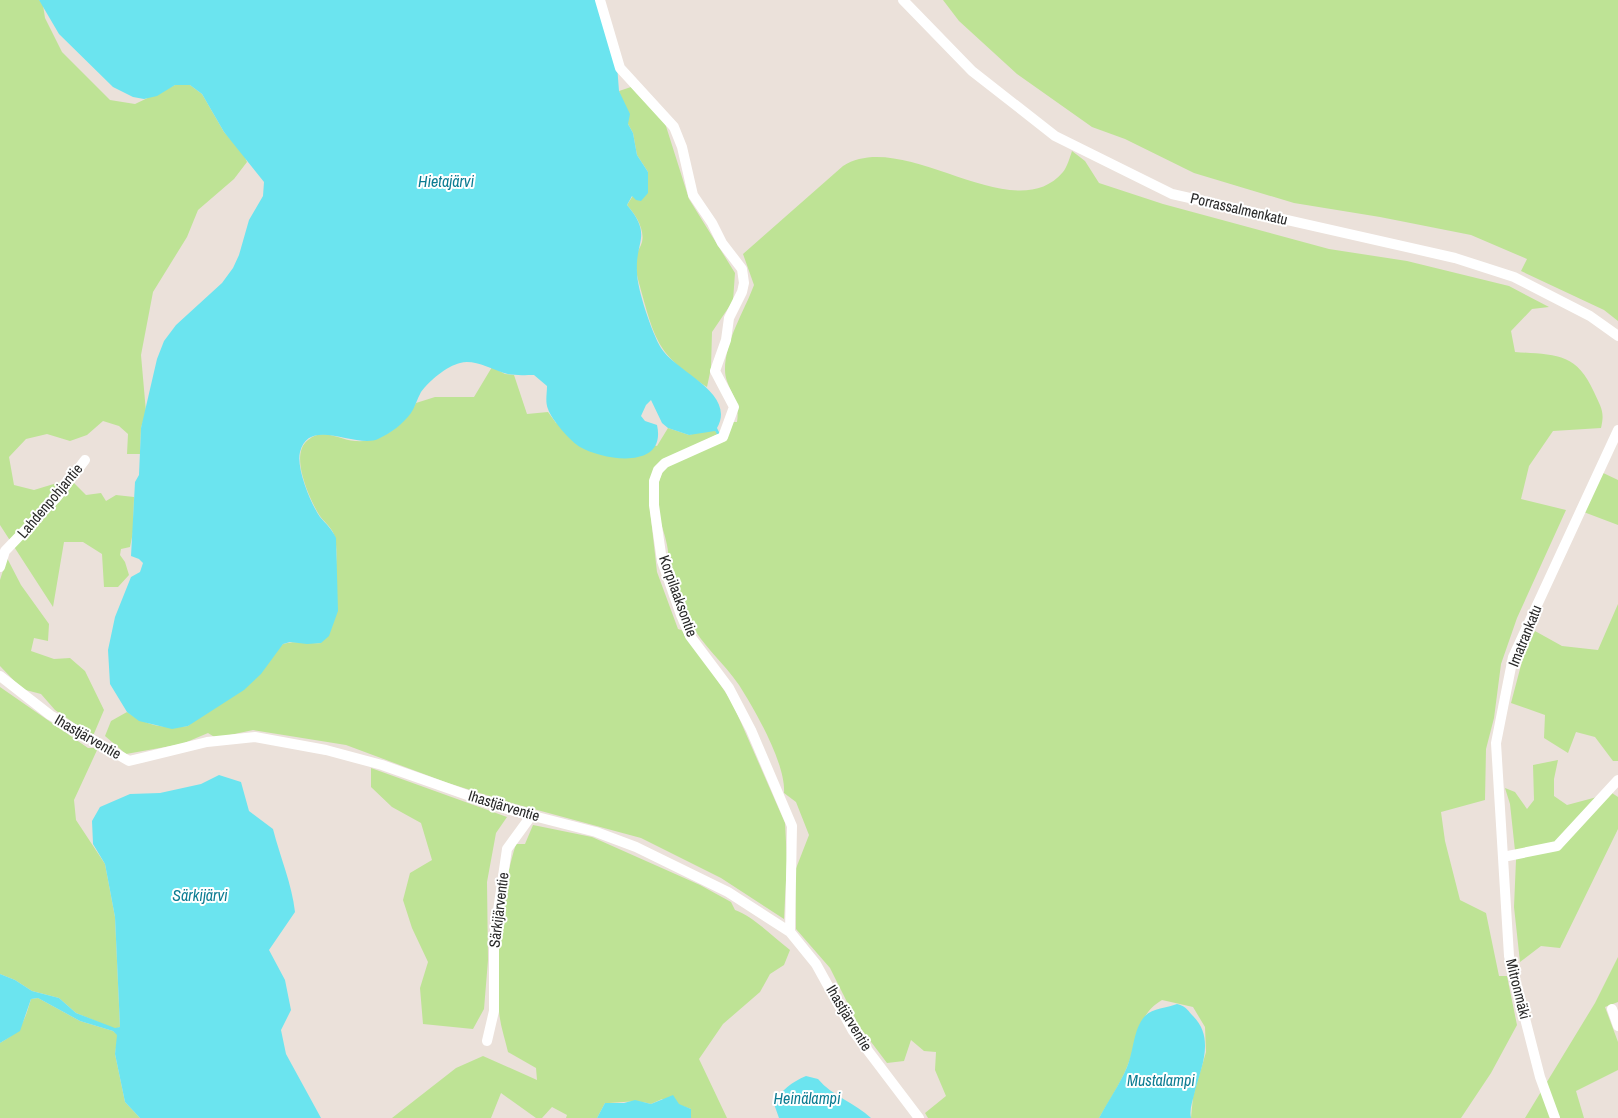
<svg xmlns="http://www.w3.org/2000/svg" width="1618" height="1118" font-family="'Archivo Narrow',sans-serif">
  <rect width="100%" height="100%" fill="#ebe1da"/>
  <path fill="#bee395" d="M0,0H39L43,5L45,18L62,52L110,100L135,104L175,85H190L202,94L224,132L243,153L247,162L234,179L198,210L187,237L153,292L141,355L146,412L141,428L140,454H127L128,434L119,426L103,421L87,435L70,441L47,434L26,439L9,457L14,485L34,490L70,479L86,495L101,493L106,501L116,495L134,497L133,532L130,547L121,549L120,555L125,562L129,575L118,587H104L102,554L83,542H64L53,607L0,525Z
    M943,0H1618V321L1604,310L1521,271L1527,259L1471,235L1380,217L1294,203L1194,173L1125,139L1092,127L1017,74L959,21Z
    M631,87L665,123L689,199L735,273L733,301L712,332L711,368L707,387C662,357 656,346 642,294C639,282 634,269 636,256C637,251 641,247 642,242C645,229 635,214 627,205L648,172L637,155L633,133L628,124L619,91Z
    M1072,151L1085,161L1099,183L1163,204L1329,249L1407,261L1509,286L1549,307L1532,309L1511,331L1515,352C1555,355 1576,352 1594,392C1601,408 1605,411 1601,428L1553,431L1529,466L1521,499L1566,510L1517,618L1501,664L1494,718L1486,749L1485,800L1441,812L1445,841L1460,900L1486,913L1499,976H1507L1517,1025L1491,1073L1461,1118H1191L1193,1097L1206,1052L1205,1027L1193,1007L1162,1000C1136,1015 1138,1042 1127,1067C1120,1084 1109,1101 1099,1118H928L925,1113L946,1096L935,1070L936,1052L924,1051L911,1040L904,1061L887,1063L859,1026L830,968L796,929L795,871L809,835L796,802L784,793C786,764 755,710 739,685C724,663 702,645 690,622C680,604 677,583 668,565C670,550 665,537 661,523C647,464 674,454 725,441L733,422H737C741,398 725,388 725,370C725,341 744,312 754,285L743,254L843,166C904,127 1013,231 1063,172C1067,167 1070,157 1072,151Z
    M492,367L505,374L514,375L527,414L548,412L556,423L657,446L668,428L689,435L702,431H715L718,434L662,461L649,501L657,572L678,629L684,631L732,702L785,823L787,861L784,919L721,878L641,838L515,804L448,783L346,745L253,730L216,738L208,733L182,744L126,754L105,736L111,721L127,712C145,725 166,730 188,726L283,644C295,640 308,644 321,643C327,613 341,568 335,538C333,527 323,522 318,513C309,497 289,454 308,440C323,427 339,440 355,441C381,443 404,426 416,403L435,397H474Z
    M1599,471L1618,480V525L1581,511Z
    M7,558L21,585L49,624L48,641L34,638L31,651L54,659L70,658L85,671L104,710L93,736L55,710L41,694L22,689L0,666V580Z
    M1618,604V761H1613L1595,737L1576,732L1568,753L1544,738L1545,715L1511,703L1525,650L1535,631L1562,646L1598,650Z
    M0,687L88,748H98L74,800L76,820L105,864L115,917L120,1027L115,1029L76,1013L59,998L32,991L15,980L0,974Z
    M1558,760L1554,779V796L1567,805L1612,793L1618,797V829L1560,948L1541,946L1520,962L1514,907L1516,860L1510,804L1505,788L1515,792L1527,809L1534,800L1533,765Z
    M371,768L507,817L496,833L487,882L488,960L484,1009L473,1029L423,1024L420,988L428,962L412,928L403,900L410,873L432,860L421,823L392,807L371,787Z
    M533,825L592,837L700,885L731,902L735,910C754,917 773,937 790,950L784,965L770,974L760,992L723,1024L699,1059L727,1118H691V1109L662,1099L651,1104C633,1099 623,1103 605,1103L597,1118H566L567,1115L552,1107L542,1118H536L501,1093L491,1118H392L456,1068L483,1056L537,1080L536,1068L508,1052C505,1039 500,1025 499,1011C495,959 500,894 516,844H525Z
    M1618,957V1002L1605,1007L1618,1042V1070L1576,1091L1584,1118H1525L1595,1003Z
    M38,998L80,1021L113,1031L118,1035L115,1054L125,1102L140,1118H0V1043C22,1031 24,1022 31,999Z"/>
  <path fill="#6be4ef" d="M39,0H598L617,65L619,91L630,114L628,124L633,133L637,155L648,172V193L641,201L636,200L632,196L627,205C653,236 635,240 637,272C637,289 652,333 661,348C676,372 737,393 717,428L720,434L714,437L717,434L715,431L689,435L668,428L662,423L651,400L646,405L641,416L645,421L657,425C667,470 605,461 580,447C571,442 551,419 548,409C545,402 547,394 547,386L534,375C525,375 512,376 504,373C491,369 474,359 460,363C447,366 429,381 421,392C417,399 415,407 411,413C403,424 391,433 378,439C356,449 309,416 300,452C296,468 311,504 320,517C326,524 332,529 336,538L338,611L329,636L321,643L307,644L290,642L283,644L261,674L244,690L188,726L172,729L139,721L127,712L110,684L108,650L115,617L131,577L140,572L143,563L139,559L131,556L135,482L139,475L141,428L157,359L164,341L176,325L222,283L233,268L239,255L249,220L263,196L264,182L224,132L202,94L190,85H175L157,96L144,99L133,97L113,87L59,34Z
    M219,775L241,782L249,811L273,829C280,857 292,884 295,912L269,950L285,980L291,1010L281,1030L286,1054L321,1118H140L125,1102L115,1054L117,1035L113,1031L80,1021L38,998L31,999L20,1031L0,1043V974L15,980L32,991L59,998L76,1013L115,1028L120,1027L115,917L105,864L93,844L92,821L100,807L130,794L160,793L201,784Z
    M1177,1004C1185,1006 1187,1009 1192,1015C1215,1037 1202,1065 1195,1091C1193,1100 1189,1109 1191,1118H1099C1108,1101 1120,1084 1127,1067C1134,1051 1133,1029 1145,1016C1153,1008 1167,1008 1177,1004Z
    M806,1076L818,1079C832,1096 855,1103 871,1118H779L774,1104C781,1090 792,1082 806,1076Z
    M673,1095L679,1104L691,1109V1118H597L605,1103H624L635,1100L651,1104Z"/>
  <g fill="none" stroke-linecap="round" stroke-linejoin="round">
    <path stroke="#fff" stroke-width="10" d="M600,0L620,68L674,127L682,147L693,195L712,223L722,243L742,269L744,283L742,292L729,318L726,340L715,371L734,407L723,437L665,463L658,470L654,481V505L662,561L681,615L690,636L729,688L751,730L792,826L790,932
      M903,0L972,71L1055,136L1172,194L1455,258L1514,277L1590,316L1618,336
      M0,567L5,551L57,497L85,460
      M0,676L50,715L129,761L207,742L255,737L326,750L382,765L510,810L596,832L636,847L728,892L790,932L816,964L853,1031L919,1118
      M1503,857L1557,846L1618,780
      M1612,1009L1618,1026
      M487,1041L494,1011V938L507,849L531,816
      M1555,1118L1540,1077L1509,956L1496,743L1513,657L1618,430"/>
  </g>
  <g text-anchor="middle" stroke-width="4" stroke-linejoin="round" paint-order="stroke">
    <g font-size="15" fill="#292929" stroke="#fff">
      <text transform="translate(1239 209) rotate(13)" y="5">Porrassalmenkatu</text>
      <text transform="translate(50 501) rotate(-50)" y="5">Lahdenpohjantie</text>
      <text transform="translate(678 596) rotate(70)" y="5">Korpilaaksontie</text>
      <text transform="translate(1525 636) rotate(-68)" y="5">Imatrankatu</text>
      <text transform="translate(88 737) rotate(30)" y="5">Ihastjärventie</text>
      <text transform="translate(504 806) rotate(17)" y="5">Ihastjärventie</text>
      <text transform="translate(499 910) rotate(-83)" y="5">Särkijärventie</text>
      <text transform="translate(1518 989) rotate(76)" y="5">Mitronmäki</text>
      <text transform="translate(849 1018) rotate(59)" y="5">Ihastjärventie</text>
    </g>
    <g font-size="16" font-style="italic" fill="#0c7c92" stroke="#fff">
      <text x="446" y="187">Hietajärvi</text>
      <text x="200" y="901">Särkijärvi</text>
      <text x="1161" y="1086">Mustalampi</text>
      <text x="807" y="1104">Heinälampi</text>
    </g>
  </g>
</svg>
